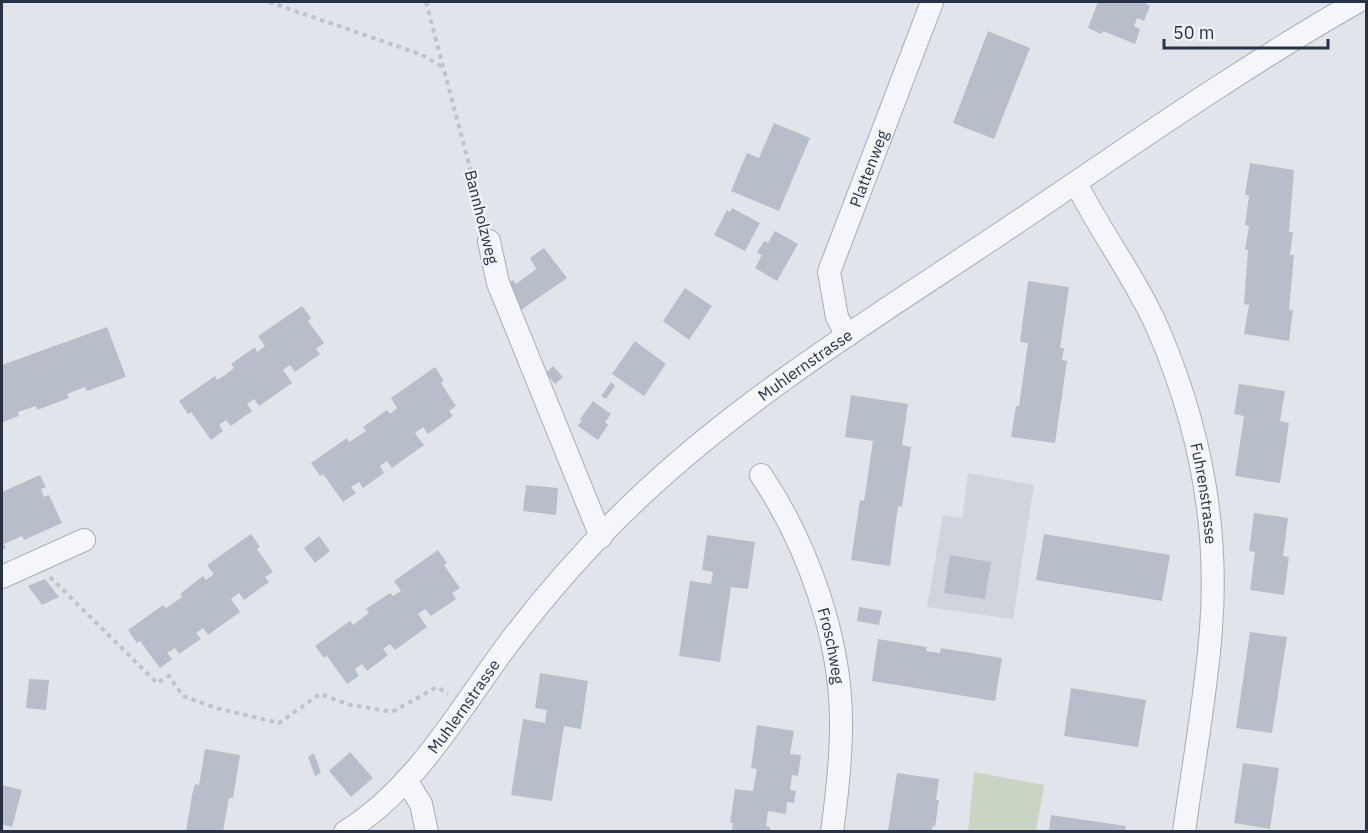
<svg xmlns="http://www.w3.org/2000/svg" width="1368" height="833" font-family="'IBM Plex Sans',sans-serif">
  <rect width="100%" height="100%" fill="#e1e5eb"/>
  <path fill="#cfd4dd" d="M968,473L1034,485L1013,619L927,607L943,515L962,518Z"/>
  <path fill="#c7d5c2" d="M974,772L1044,785L1036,831H968Z"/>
  <path fill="#b8bec9" d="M1098,2H1144L1150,6L1144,21L1137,18L1134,26L1140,29L1135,44L1103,31L1101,34L1088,28Z
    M988,31L1030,48L994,139L953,123Z
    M774,123L810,138L779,211L731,191L747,153L759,158Z
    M1250,163L1294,170L1289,232H1293L1290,255H1294L1289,310H1293L1289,341L1244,334L1249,305L1244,304L1248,250H1245L1249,226L1245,225L1249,195H1245Z
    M732,208L760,223L745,251L714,235L727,210L730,212Z
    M775,231L798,244L777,281L755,268L762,255L757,253L764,241L768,243Z
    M544,248L567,278L518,312L506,285L513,280L516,284L536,269L530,258Z
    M1028,281L1069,287L1060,348H1064L1062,360L1067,361L1055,443L1011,437L1016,406H1019L1028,343L1020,342Z
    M685,288L712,306L689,340L663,321Z
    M302,306L311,318L308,321L324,343L316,349L320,354L295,372L290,365L283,370L292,383L259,406L254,399L247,404L252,411L231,426L226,420L219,425L223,431L211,440L191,412L188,414L179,401L215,376L217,380L225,375L234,368L231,364L255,347L257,352L265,346L258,336Z
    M107,327L126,377L87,391L85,387L67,394L69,398L37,410L36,406L18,412L19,416L3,422L2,365Z
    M635,341L666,364L644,396L612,374Z
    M553,366L563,377L555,384L546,373Z
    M435,367L444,381L441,383L456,406L449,411L453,416L428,434L423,427L415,433L424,445L392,468L387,461L380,466L384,473L363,488L359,482L351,487L356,493L343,502L323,474L320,476L311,463L347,438L349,442L366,431L363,427L387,410L390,414L397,408L391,398Z
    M611,382L615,386L606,399L601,396Z
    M1239,384L1285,391L1280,421L1289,423L1280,483L1235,476L1244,416L1234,414Z
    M851,395L908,404L902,445L911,447L902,507L898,506L890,566L851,560L860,500L864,501L873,441L845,437Z
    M593,401L611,414L605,422L608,425L598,440L578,426L582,420L580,419Z
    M40,475L46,487L41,489L44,497L49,495L62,523L24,540L22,536L4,544L6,548L2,550V492Z
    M526,485L558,488L556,515L523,511Z
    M1254,513L1288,518L1283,556L1289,557L1284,595L1250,590L1255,552L1249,551Z
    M251,534L260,547L257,549L273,572L265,577L269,582L244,600L239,593L231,599L240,612L208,635L203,628L196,633L201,639L179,654L175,648L167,653L172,659L160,668L140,641L137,643L128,630L163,605L166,608L182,597L180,594L203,576L206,580L214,574L207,565Z
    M1044,534L1170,555L1162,601L1036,580Z
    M707,535L755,542L748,589L731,587L720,662L679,656L690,581L711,584L713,572L702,570Z
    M319,536L330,551L315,563L304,548Z
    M438,550L447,563L444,565L460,588L452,593L456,599L431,616L425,609L418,614L427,627L395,650L390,644L383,649L388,655L367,671L362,664L355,669L359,676L347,684L327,656L324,658L315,646L350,621L353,625L369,613L366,609L390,593L393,596L401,591L394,581Z
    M950,555L991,562L985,599L944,593Z
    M45,579L59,597L42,605L28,586Z
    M859,607L882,611L879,625L857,621Z
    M1250,632L1287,637L1272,733L1236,728Z
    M878,639L927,647L926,651L940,653L941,648L1002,658L995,701L872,681Z
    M540,673L588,681L581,729L564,726L552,801L511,795L523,719L545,723L547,710L535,708Z
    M29,679L49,680L46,710L26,708Z
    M1071,688L1146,700L1138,747L1064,736Z
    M757,725L794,731L790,754L801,755L798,776L792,775L790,790L796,791L794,803L787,802L786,814L768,811L766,826L770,827V831H732L733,823H730L735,789L753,791L757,769L751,768Z
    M205,749L240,755L233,798H229L223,831H186L192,795L195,784L199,785Z
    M350,752L373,778L351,797L329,771Z
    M314,753L321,773L315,776L308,757Z
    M1243,763L1279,768L1270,829L1234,823Z
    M897,773L939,779L936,800H939L935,827L932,826V831H888Z
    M2,785L22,790L12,827L2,824Z
    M1051,815L1126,826L1125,831H1049Z"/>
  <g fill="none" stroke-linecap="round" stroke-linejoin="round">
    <g stroke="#a6acb6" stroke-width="24">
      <g id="minor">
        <path id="s1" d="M1076,183C1101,233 1135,277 1158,329C1199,424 1219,526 1211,629C1206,697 1193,765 1184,832"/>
        <path d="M489,241L498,283L601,537"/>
        <path id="s2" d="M847,336L837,317L829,272L932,2"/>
        <path id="s3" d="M761,475C808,545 842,641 841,726C841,762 837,796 832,832"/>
        <path d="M2,577L84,540"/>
        <path d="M406,780L421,804L427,832"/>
        <path id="s4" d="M345,832C415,789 458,712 505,648C547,592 596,537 647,490C754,391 880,314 1001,233C1119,154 1234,72 1357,2"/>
      </g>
    </g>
    <path stroke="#c0c3ca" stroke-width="4" stroke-dasharray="4.5 4.5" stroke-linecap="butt" d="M269,2L420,54L443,67
      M426,2L484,221
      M50,577L157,683L169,676L183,696L216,708L279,723L320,694L351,705L392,712L437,687L448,694"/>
    <use href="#minor" stroke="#f5f6f9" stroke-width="22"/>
  </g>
  <g text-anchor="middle" stroke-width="4.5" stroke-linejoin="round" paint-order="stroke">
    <g font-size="16" fill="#283244" stroke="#f1f4f8">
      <text dy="6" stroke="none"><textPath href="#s2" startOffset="178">Plattenweg</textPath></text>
      <text transform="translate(482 217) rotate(76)" y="6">Bannholzweg</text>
      <text dy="6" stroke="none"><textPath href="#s4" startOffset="660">Muhlernstrasse</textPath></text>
      <text dy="6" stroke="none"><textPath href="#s1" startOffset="339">Fuhrenstrasse</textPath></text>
      <text dy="6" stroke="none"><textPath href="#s3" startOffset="186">Froschweg</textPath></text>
      <text dy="6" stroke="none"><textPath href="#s4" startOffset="174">Muhlernstrasse</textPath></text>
    </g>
  </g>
  <rect width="1368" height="833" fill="none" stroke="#283244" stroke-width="6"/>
  <path d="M1164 39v9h164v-9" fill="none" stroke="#283244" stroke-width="3"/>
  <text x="1173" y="39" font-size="18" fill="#283244" stroke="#f1f4f8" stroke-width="4.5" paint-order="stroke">50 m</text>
</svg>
